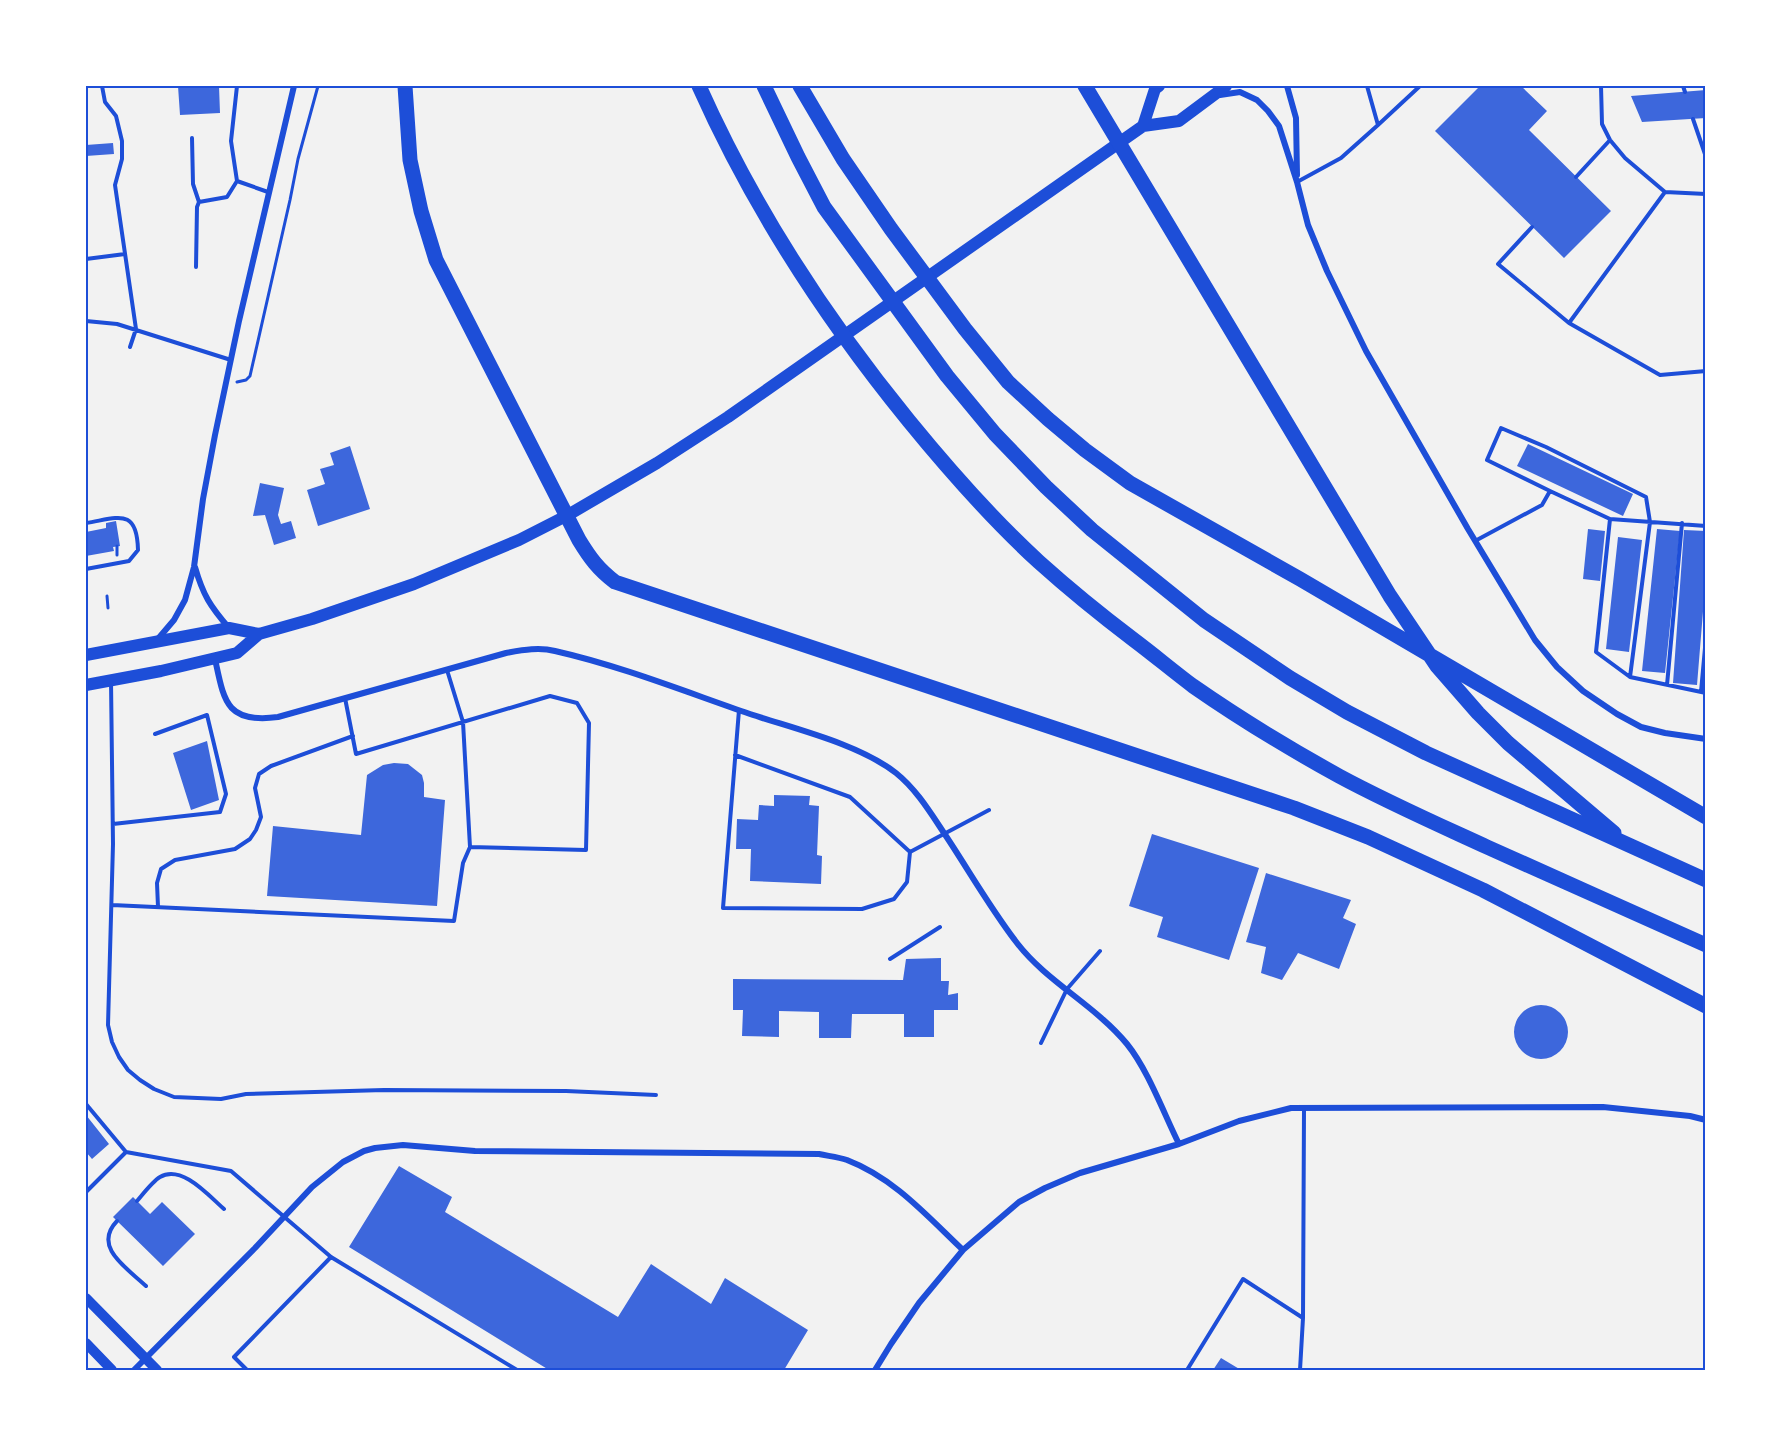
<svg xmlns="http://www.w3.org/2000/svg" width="1791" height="1456" font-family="Poppins,sans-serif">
  <rect width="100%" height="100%" fill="#f2f2f2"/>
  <path fill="#3d67dc" d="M178,86H219L220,113L180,115Z
    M1480,86H1521L1547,111L1529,130L1611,211L1564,258L1435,131Z
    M1706,90V118L1642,122L1631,96Z
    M113,143L114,154L86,156V145Z
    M1528,444L1633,494L1623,516L1517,466Z
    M350,446L370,509L318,526L307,490L325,484L320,469L334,465L330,453Z
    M260,483L284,488L278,515L281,524L291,521L296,538L274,545L265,515L253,516Z
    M116,521L120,546L113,547L114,551L86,556V532L106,528V523Z
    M1588,529L1605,531L1600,581L1583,579Z
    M1657,529L1680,531L1665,673L1642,671Z
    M1684,530L1706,531V575L1697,685L1673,683Z
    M1618,537L1642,540L1629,652L1606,649Z
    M207,741L219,800L191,810L173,753Z
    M394,763L408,764L422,775L424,783V797L445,800L437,906L267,896L273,826L361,835L367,775L383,765Z
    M774,795L810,796L809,805L819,806L817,855L822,856L821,884L750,881L751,849H736L737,819L758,820L759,805L774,806Z
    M1152,834L1259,868L1229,960L1157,937L1163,917L1129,906Z
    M1266,873L1351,900L1343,918L1356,924L1339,969L1298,953L1282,980L1261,973L1266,947L1246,942Z
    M941,958V981H949L948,995L958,993V1010H934V1037H904V1014H852L851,1038H819V1012L779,1011V1037L742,1036L743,1010H733V979L903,980L906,959Z
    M1514 1032a27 27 0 1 1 54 0a27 27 0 1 1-54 0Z
    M86,1115L109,1144L92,1159L86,1152Z
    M399,1166L452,1197L445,1212L618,1317L651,1264L711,1304L725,1278L808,1330L784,1370H549L349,1247Z
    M133,1197L150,1214L162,1202L195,1234L163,1266L113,1217Z
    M1221,1358L1241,1370H1213Z"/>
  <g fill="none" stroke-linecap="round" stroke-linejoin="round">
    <path stroke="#1d4ed8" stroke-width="3" d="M237,382L246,380L250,376L290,200L298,159L318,86
      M117,546V555
      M107,596L108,608"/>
    <path stroke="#1d4ed8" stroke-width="4" d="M102,86L105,102L116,116L122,141V159L115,185L136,329L130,347
      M237,86L231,141L237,181L268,192
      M1367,86L1378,125
      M1542,86H1545
      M1601,86L1602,124L1610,140L1625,158L1665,192L1706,194
      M1683,86L1685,92
      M1693,119L1706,157
      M192,138L193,184L199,202
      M1576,177L1610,140
      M1297,182L1341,158L1378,125L1420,86
      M1665,192L1569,323L1660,375L1706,371
      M1532,227L1498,264L1569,323
      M86,259L125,254
      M196,267L197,207L199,202L227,197L237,181
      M86,321L117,324L231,360
      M1550,491L1610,519L1706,526
      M1610,519L1596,652L1630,677L1706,693
      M86,523C118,518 137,507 138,550L129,561L86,569
      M1475,541L1542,505L1550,491L1487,460L1501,428L1546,447L1646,497L1650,522L1630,677
      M447,670L463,722L470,847
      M111,681L113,844L108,1025L112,1042L119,1057L128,1070L140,1080L154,1089L174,1097L221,1099L246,1094L384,1090L566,1091L656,1095
      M1667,685L1682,523
      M1701,692L1706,637
      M739,710L723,908L862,909L894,899L907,882L910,852L989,810
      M735,755L850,797L910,852
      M113,824L220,812L226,794L207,715L155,734
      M112,905L454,921L463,863L470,847L586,850L589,723L577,703L550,696L356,754L345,698
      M158,907L157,883L161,869L175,860L235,849L250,839L256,830L261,817L255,788L259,774L271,766L353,736
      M890,959L940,927
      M1041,1043L1067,989L1100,951
      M86,1104L126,1152
      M86,1192L126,1152L231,1171L331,1257L517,1370
      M137,1201C143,1194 153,1181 160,1177C182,1164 209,1196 224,1209
      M117,1221C92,1247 127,1268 146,1286
      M247,1370L234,1357L331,1257
      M1187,1370L1243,1279L1303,1318
      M1300,1370L1303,1318L1304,1108"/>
    <path stroke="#1d4ed8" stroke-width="6" d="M1287,86L1296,118L1297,175
      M1220,95L1240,92L1257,100L1268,111L1279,126L1297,182L1308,225L1327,271L1366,351L1468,529L1535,640L1557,667L1583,691L1617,714L1641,727L1665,733L1706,739
      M195,567C203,595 210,606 229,628
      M157,640L174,620L185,600L194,567L203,499L215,435L239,321L294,86
      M215,659C224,701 226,724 278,717L506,653C523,650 539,647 555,651C621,666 686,692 750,714C795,729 859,744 896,773C916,789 930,812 944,833C968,869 990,908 1017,943C1047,982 1095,1005 1127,1044C1148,1070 1164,1114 1179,1144
      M134,1370L255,1248L312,1187L343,1162L364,1151L375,1148L403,1145L475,1151L819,1154C828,1156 838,1157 847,1160C894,1178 927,1216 963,1250
      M875,1370L891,1344L919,1303L963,1250L1019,1202L1045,1188L1080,1173L1179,1144L1239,1121L1291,1108L1603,1107L1690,1116L1706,1120"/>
    <path stroke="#1d4ed8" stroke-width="10" d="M86,1298L157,1370
      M86,1343L112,1370"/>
    <path stroke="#1d4ed8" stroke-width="12" d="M1143,126L1155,89L1159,86
      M86,655L229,628L259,634
      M86,685L161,671L237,653L259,634L312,619L414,584L519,540L568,515L657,463L728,417L1143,126L1179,121L1226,86"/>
    <path stroke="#1d4ed8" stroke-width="15" d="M405,86L410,160L421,211L436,260L579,540C590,558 598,569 615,582L1294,808L1368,837L1483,890L1706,1006
      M699,86C753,207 825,318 909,421C949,470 992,519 1039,562C1069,589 1101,615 1134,640C1154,655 1173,671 1193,686C1239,718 1290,749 1339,776C1387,802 1437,824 1487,847C1560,880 1633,912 1706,945
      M764,86L798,157L824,207L947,376L995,434L1046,487L1092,530L1204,620L1290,678L1347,712L1426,753L1706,880
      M800,86L843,159L891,229L965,329L1008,382L1048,419L1085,450L1130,483L1300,579L1706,817
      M1085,86L1390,596L1437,666L1478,713L1508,743L1614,833"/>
  </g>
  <rect width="1791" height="1456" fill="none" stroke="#ffffff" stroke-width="174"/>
  <rect x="87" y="87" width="1617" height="1282" fill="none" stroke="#1d4ed8" stroke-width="2"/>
</svg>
